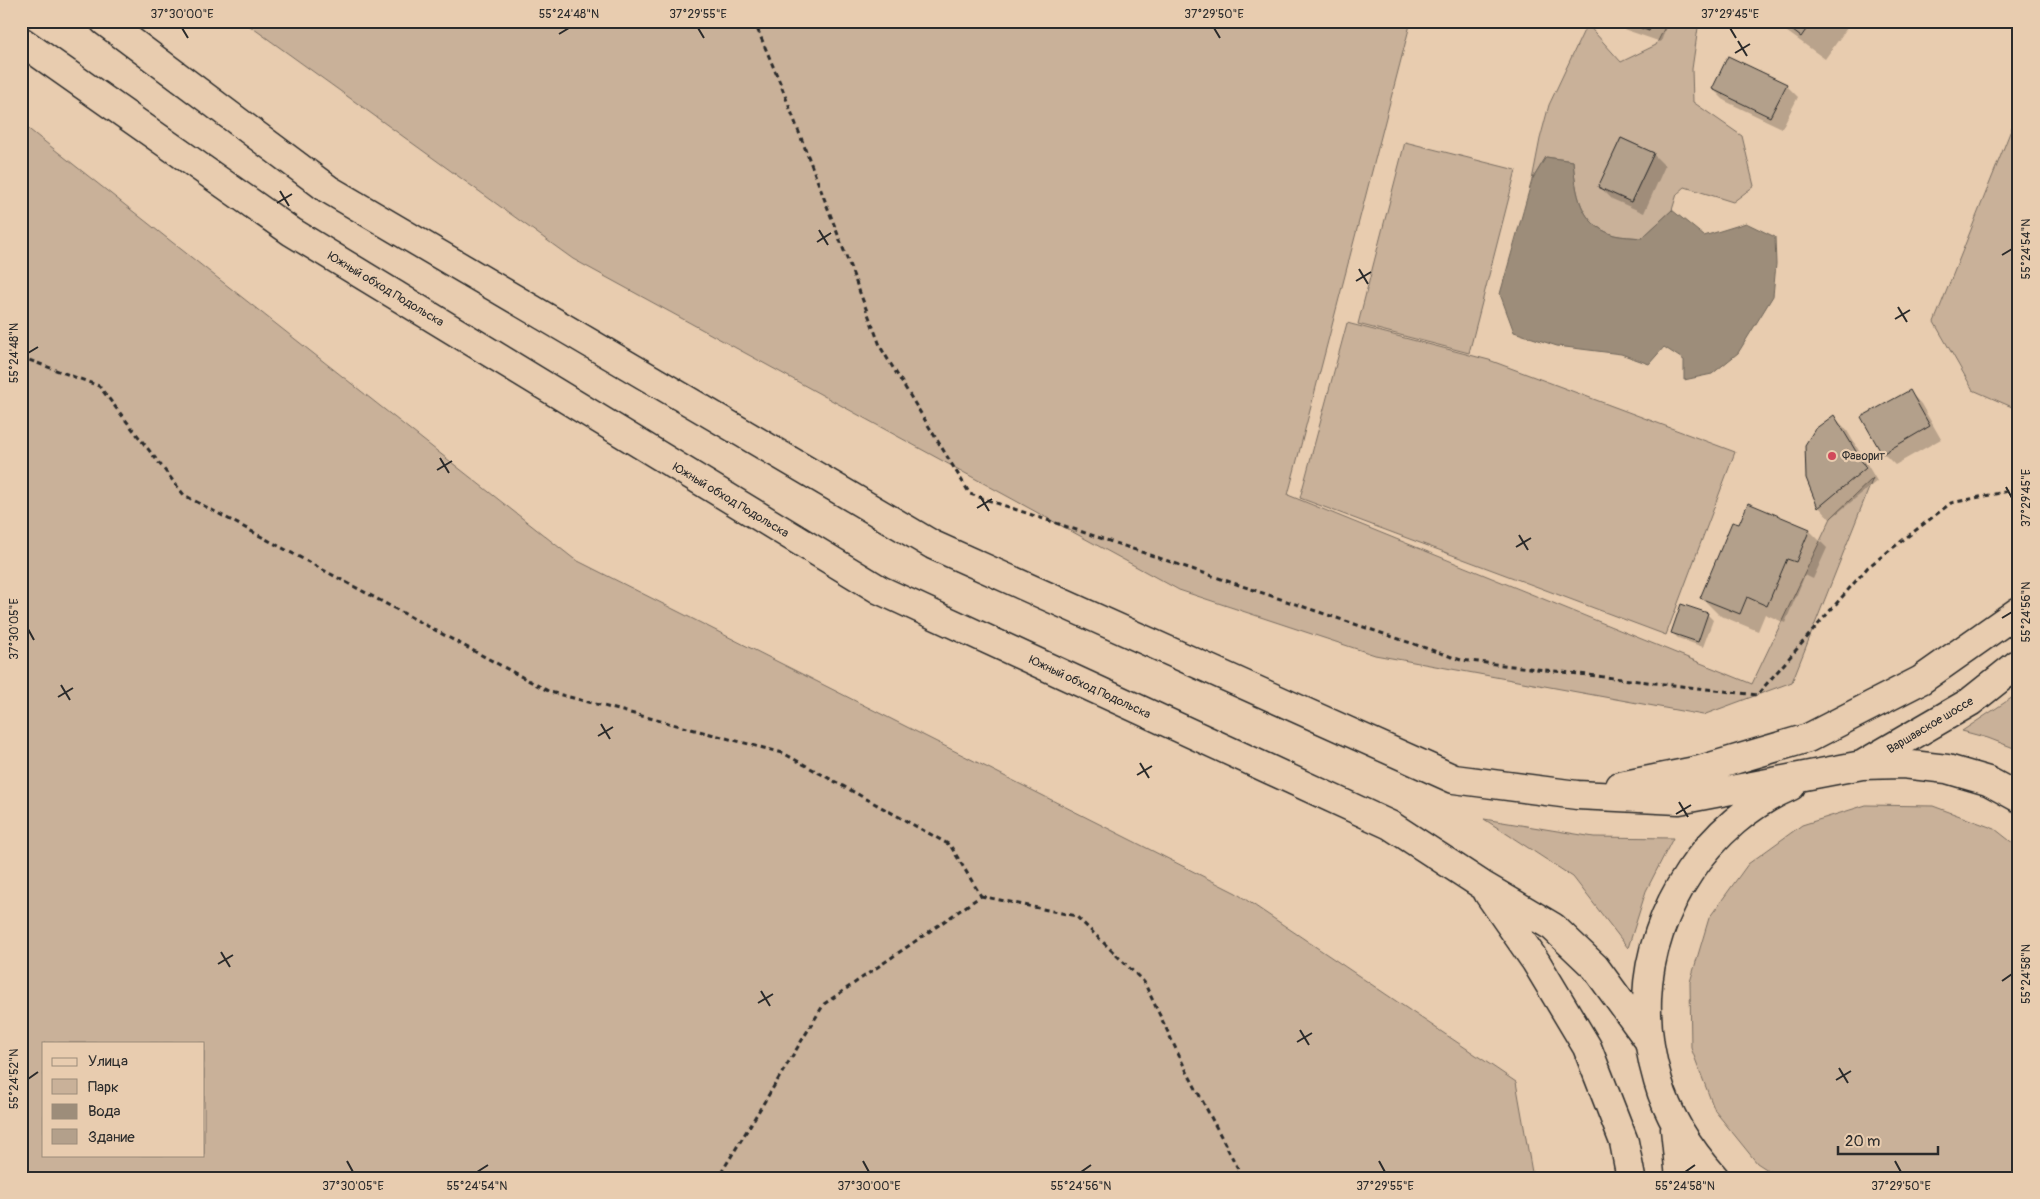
<svg xmlns="http://www.w3.org/2000/svg" width="2040" height="1199" font-family="Pangolin,sans-serif">
  <rect width="100%" height="100%" fill="#e8ccaf"/>
  <filter id="ink" filterUnits="userSpaceOnUse"><feTurbulence type="fractalNoise" baseFrequency=".02" numOctaves="2"/><feDisplacementMap in="SourceGraphic" scale="10" xChannelSelector="R" yChannelSelector="G"/><feConvolveMatrix kernelMatrix="1 2 1 2 8 2 1 2 1" color-interpolation-filters="sRGB"/></filter>
  <g filter="url(#ink)">
    <path fill="#c9b199" stroke="#7a6e62" fill-rule="evenodd" d="M243,21H1411L1288,495L1752,684L1831,518L1873,478L1792,682L1703,715L1375,655L1179,590L573,259Z
      M1668,21H1699L1692,69L1693,102L1742,136L1754,186L1733,202L1685,187L1677,194L1672,210L1642,238C1633,237 1622,237 1614,235C1579,224 1576,193 1573,161L1546,157L1532,180L1540,139L1549,105L1587,24L1621,62L1656,45ZM1621,138L1654,153L1631,202L1599,187Z
      M2019,110V410L1973,390L1934,322Z
      M21,123L574,559L1236,893L1516,1082L1533,1178H21ZM44,1043H204V1155H44Z
      M1405,142L1516,170L1469,353L1358,324Z
      M1347,323L1489,360L1735,452L1666,635L1300,498Z
      M2019,693V750L1988,738L1962,731Z
      M1866,805L1933,806L1995,829L2019,848V1170L2011,1178H1780L1757,1163L1715,1111L1691,1048L1690,982L1709,918L1748,864L1802,825Z
      M1484,819L1594,837L1673,838L1646,891L1628,948L1573,877Z"/>
    <path fill="#9d8d7a" stroke="#6f665a" d="M1546,157L1573,161C1576,193 1579,224 1614,235C1622,237 1633,237 1642,238L1672,210L1704,236L1746,223L1775,237L1776,264L1773,296L1738,353L1712,374L1684,380V360L1664,347L1649,364L1621,354L1557,346L1514,332L1500,294L1532,180Z"/>
    <path fill="#0003" d="M1609,21H1668L1661,42L1612,25Z
      M1772,21H1852L1825,59Z
      M1786,85L1798,97L1782,128L1725,101L1713,89Z
      M1653,154L1665,166L1644,213L1612,199L1600,187Z
      M1910,392L1921,404L1941,439L1895,465L1883,453Z
      M1834,417L1846,429L1877,481L1830,519L1819,507Z
      M1739,526L1809,530L1827,548L1813,579L1805,575L1785,623L1765,614L1758,631L1719,615L1701,597Z
      M1707,614L1713,620L1703,647L1678,638L1672,633Z"/>
    <path fill="#b3a08b" stroke="#2b2b2b" d="M1622,21H1653L1649,31Z
      M1780,21H1812L1801,37Z
      M1728,56L1787,84L1770,117L1712,89Z
      M1621,138L1654,153L1631,202L1598,187Z
      M1910,390L1930,426L1882,454L1861,417Z
      M1834,415L1866,468L1818,508L1806,478L1805,445L1815,429Z
      M1748,503L1810,529L1796,562L1787,559L1767,606L1747,597L1740,614L1700,598L1732,522L1739,524Z
      M1681,604L1708,613L1698,642L1671,633Z"/>
    <g fill="none" stroke-linecap="round" stroke-linejoin="round">
      <g stroke="#2b2b2b" stroke-width="31">
        <path id="primary" d="M104,21L328,189L933,545L1454,779L1577,795L1679,800L1862,765L1903,764L1947,769L1988,781L2019,798
          M21,41L292,232L880,590L1390,825L1482,885L1553,927L1595,967L1649,1041
          M1865,763L1970,702L2019,663
          M1620,786L1700,770L1808,738L1921,680L2019,611
          M1488,893L1536,962L1587,1047L1624,1142L1631,1178
          M1675,1129L1680,1178
          M1715,1178C1690,1150 1668,1117 1658,1081C1650,1054 1646,1026 1647,998C1650,910 1709,821 1791,786"/>
      </g>
      <path stroke="#2b2b2b" stroke-width="3" stroke-dasharray="5 4" stroke-linecap="butt" d="M754,21L781,85L881,348L970,494L1461,660L1757,695L1868,567L1951,503L2019,489
        M21,357L99,386L184,495L550,692L783,753L950,845L981,896L824,1004L718,1178
        M981,896L1076,916L1144,982L1184,1066L1243,1178"/>
      <use href="#primary" stroke="#e8ccaf" stroke-width="28"/>
    </g>
  </g>
  <path fill="none" stroke="#2b2b2b" stroke-width="2" d="M182,28L188,38M698,28L704,38M1214,28L1220,38M1730,28L1736,38M559,34L569,28M1738,41L1747,56M1735,53L1750,44M280,191L289,206M277,203L292,194M819,230L828,245M817,242L831,233M2002,255L2012,249M1359,269L1368,284M1356,281L1371,272M1898,307L1907,322M1895,319L1910,310M28,353L38,347M440,458L449,473M437,470L452,461M2006,487L2012,498M980,496L989,511M977,508L992,499M1519,535L1528,550M1516,547L1531,538M2002,618L2012,612M28,629L34,640M61,685L70,700M58,697L73,688M601,724L610,739M598,736L613,727M1140,763L1149,778M1137,775L1152,766M1679,802L1688,817M1676,814L1691,805M221,952L230,967M218,964L233,955M2002,981L2012,974M761,991L770,1006M758,1003L773,994M1300,1030L1309,1045M1297,1042L1312,1033M1839,1068L1848,1083M28,1079L38,1072M1836,1080L1851,1071M347,1161L353,1172M863,1161L869,1172M1379,1161L1385,1172M1895,1161L1901,1172M477,1172L488,1165M1081,1172L1091,1165M1685,1172L1695,1165"/>
  <circle fill="#d1495b" stroke="#e8ccaf" stroke-width="2" cx="1832" cy="456" r="5"/>
  <g text-anchor="middle" stroke-width="4.5" stroke-linejoin="round" paint-order="stroke">
    <g font-size="12" fill="#2b2b2b" stroke="#e8ccaf">
      <text transform="translate(386 289) rotate(31)" y="4">Южный обход Подольска</text>
      <text transform="translate(731 500) rotate(31)" y="4">Южный обход Подольска</text>
      <text transform="translate(1090 687) rotate(25)" y="4">Южный обход Подольска</text>
      <text transform="translate(1930 725) rotate(-31)" y="4">Варшавское шоссе</text>
    </g>
    <g font-size="12" fill="#2b2b2b" stroke="#e8ccaf" text-anchor="start">
      <text x="1842" y="460">Фаворит</text>
    </g>
  </g>
  <rect width="2040" height="1199" fill="none" stroke="#e8ccaf" stroke-width="55"/>
  <rect x="42" y="1042" width="162" height="115" fill="#e8ccaf" stroke="#9c8c7a"/>
  <rect x="52" y="1058" width="25" height="8" fill="#e8ccaf" stroke="#9c8c7a"/>
  <text x="88" y="1066" font-size="15" fill="#2b2b2b">Улица</text>
  <rect x="52" y="1079" width="25" height="15" fill="#c9b199" stroke="#9c8c7a"/>
  <text x="88" y="1092" font-size="15" fill="#2b2b2b">Парк</text>
  <rect x="52" y="1104" width="25" height="15" fill="#9d8d7a" stroke="#9c8c7a"/>
  <text x="88" y="1116" font-size="15" fill="#2b2b2b">Вода</text>
  <rect x="52" y="1129" width="25" height="15" fill="#b3a08b" stroke="#9c8c7a"/>
  <text x="88" y="1142" font-size="15" fill="#2b2b2b">Здание</text>
  <path d="M1838 1146v8h100v-8" fill="none" stroke="#2b2b2b" stroke-width="2.5"/>
  <text x="1845" y="1146" font-size="15" fill="#2b2b2b" stroke="#e8ccaf" stroke-width="4" paint-order="stroke">20 m</text>
  <rect x="28" y="28" width="1984" height="1144" fill="none" stroke="#2b2b2b" stroke-width="2"/>
  <g font-size="12" text-anchor="middle" fill="#2b2b2b">
    <text x="182" y="18">37°30'00"E</text>
    <text x="569" y="18">55°24'48"N</text>
    <text x="698" y="18">37°29'55"E</text>
    <text x="1214" y="18">37°29'50"E</text>
    <text x="1730" y="18">37°29'45"E</text>
    <text transform="translate(2026 249) rotate(-90)" y="4">55°24'54"N</text>
    <text transform="translate(14 353) rotate(-90)" y="4">55°24'48"N</text>
    <text transform="translate(2026 498) rotate(-90)" y="4">37°29'45"E</text>
    <text transform="translate(2026 612) rotate(-90)" y="4">55°24'56"N</text>
    <text transform="translate(14 629) rotate(-90)" y="4">37°30'05"E</text>
    <text transform="translate(2026 974) rotate(-90)" y="4">55°24'58"N</text>
    <text transform="translate(14 1079) rotate(-90)" y="4">55°24'52"N</text>
    <text x="353" y="1190">37°30'05"E</text>
    <text x="477" y="1190">55°24'54"N</text>
    <text x="869" y="1190">37°30'00"E</text>
    <text x="1081" y="1190">55°24'56"N</text>
    <text x="1385" y="1190">37°29'55"E</text>
    <text x="1685" y="1190">55°24'58"N</text>
    <text x="1901" y="1190">37°29'50"E</text>
  </g>
</svg>
